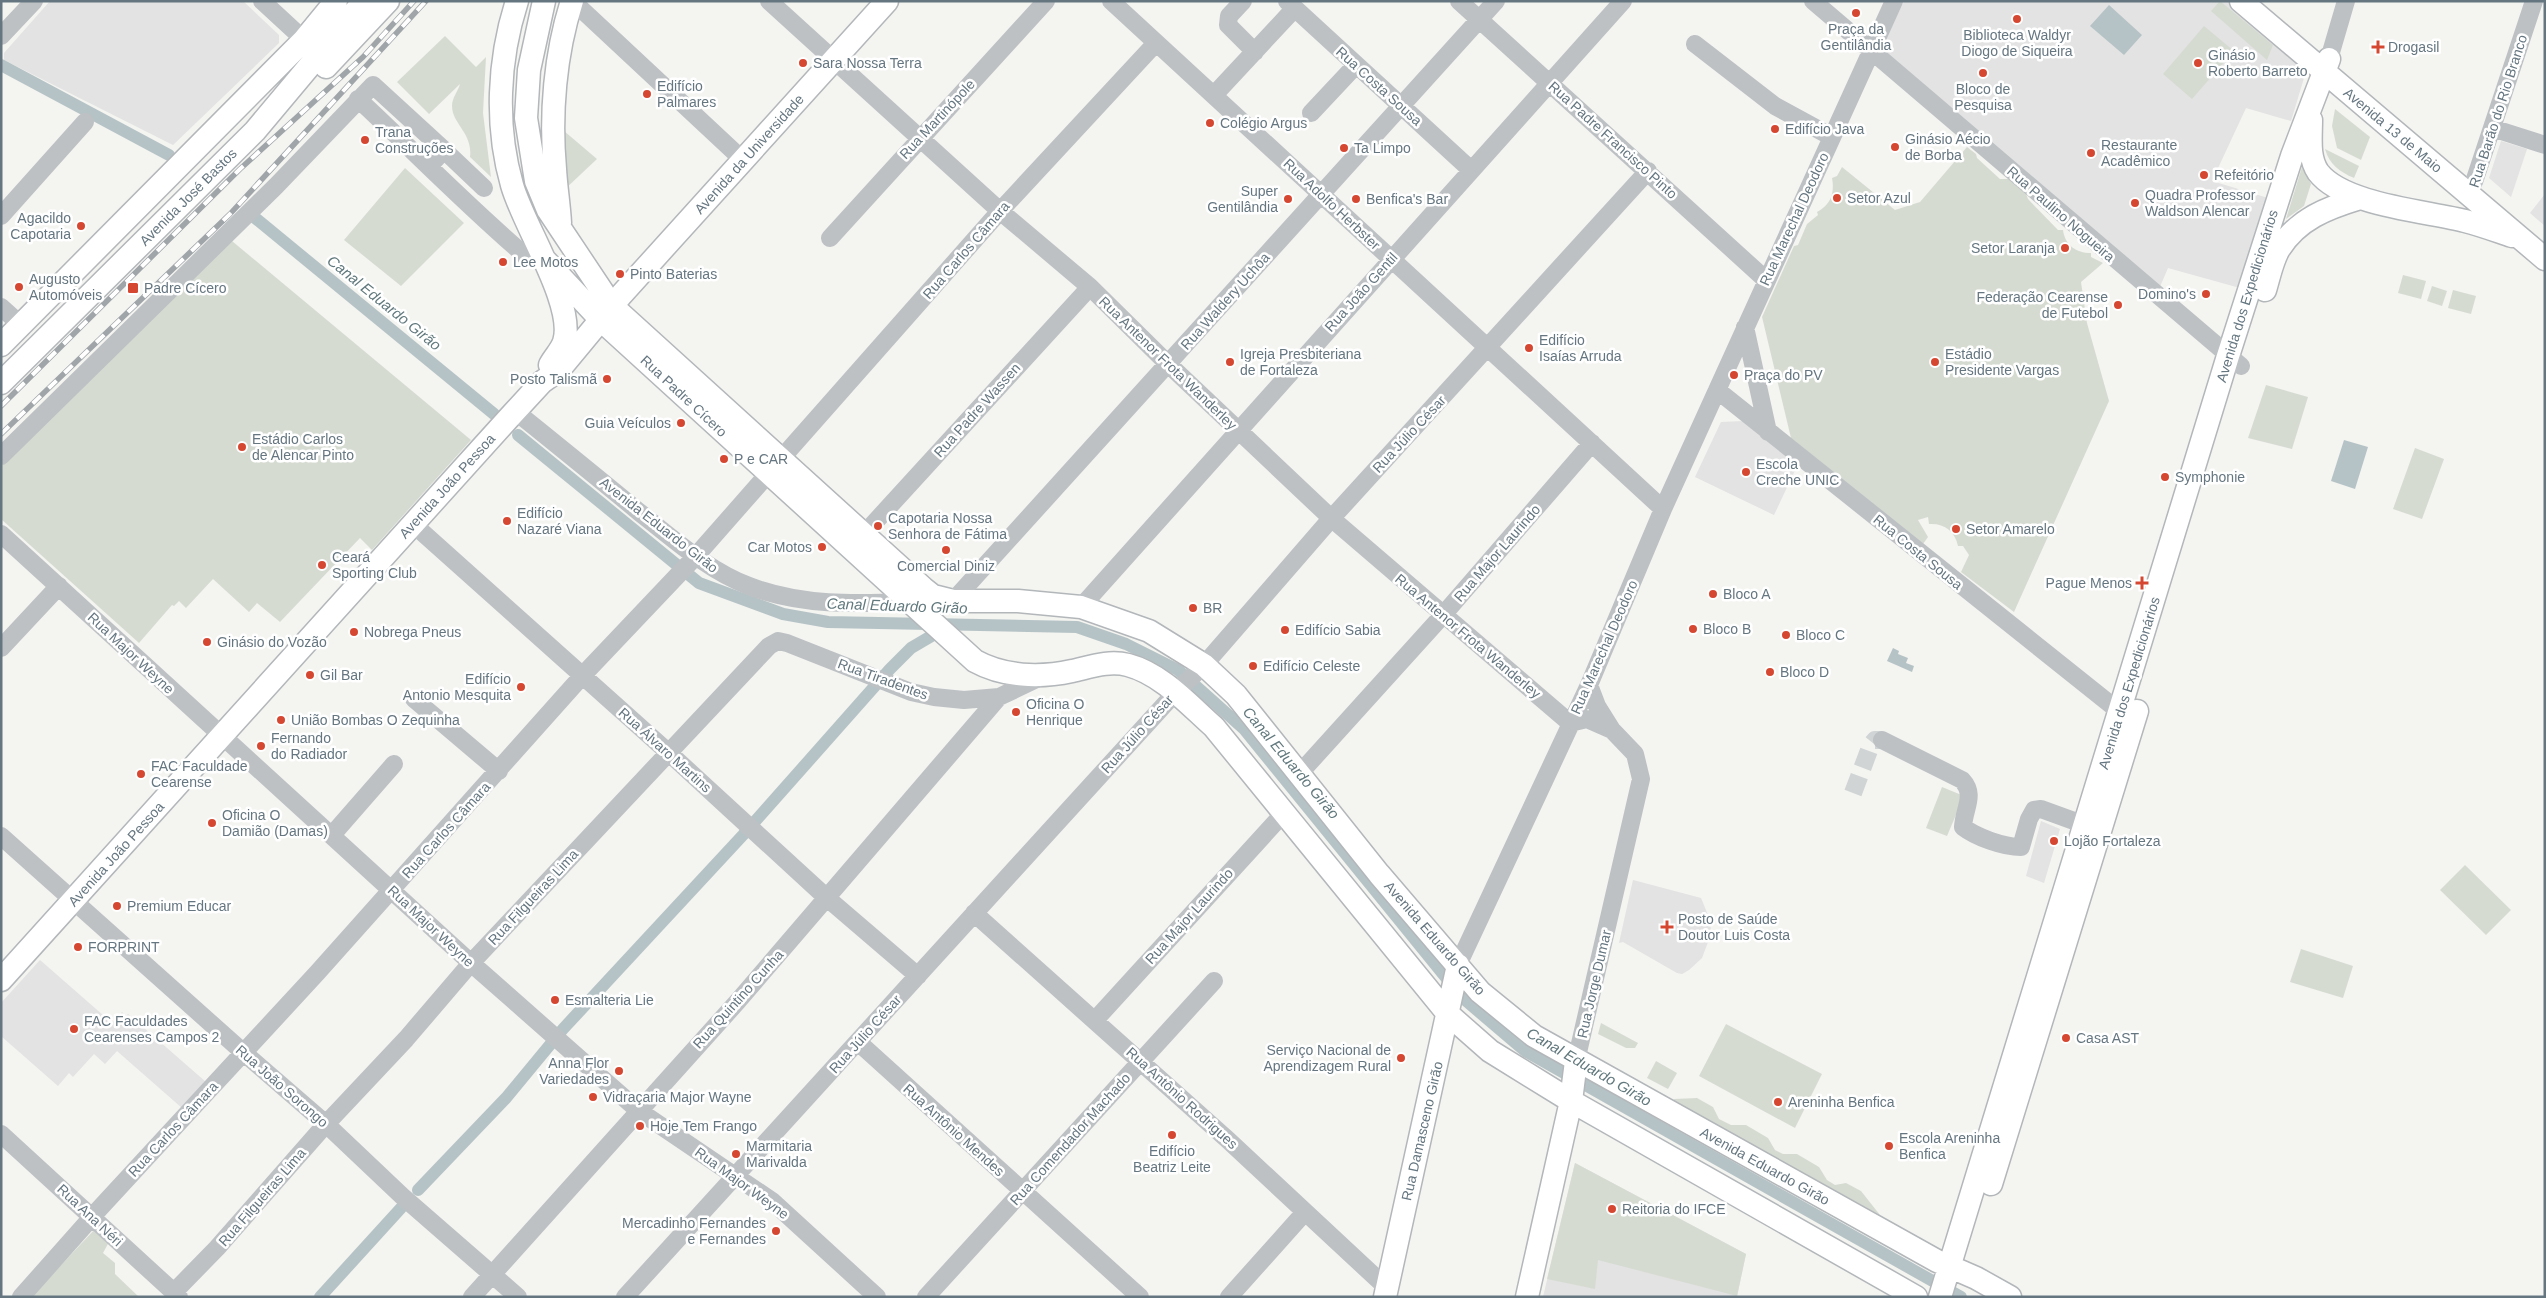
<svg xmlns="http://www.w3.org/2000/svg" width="2546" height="1298" font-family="Arial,sans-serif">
  <rect width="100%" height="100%" fill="#f4f4f1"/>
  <path fill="#e2e3e2" d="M50,1H243L279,35V43L173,145L4,60V53Z
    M1904,1H2228L2307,68L2291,121L2246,108L2212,181L2268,198L2240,288L2168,268L2159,289L1884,52L1883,45Z
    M2501,141L2527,149L2511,197L2489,178Z
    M2545,194V226L2530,213Z
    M1745,421L1797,466L1774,515L1695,477L1721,422Z
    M2041,821L2060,829L2044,883L2026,876Z
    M1633,880L1701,898L1710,920L1711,934L1702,958L1689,970L1682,974L1677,973L1623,942L1619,943Z
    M40,960L112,1023L122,1012L126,1016L128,1014L206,1082L182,1108L117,1051L105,1064L94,1054L73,1077L69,1073L58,1086L1,1036V1003Z
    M1575,1163L1746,1254L1737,1297H1543Z"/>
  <path fill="#d6dbd2" d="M2220,1L2273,45L2267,60L2211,11Z
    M2204,26L2234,51L2192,99L2163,74Z
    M445,36L476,67L486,57L483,113L491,177L470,157C473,133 452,124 452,106C452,98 458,91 460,84L429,114L397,82Z
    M2335,109L2370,137L2361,160L2337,148L2332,126Z
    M557,125L597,159L563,191Z
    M1967,147L1976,154L1977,158L2000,179H2011L2025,191L2028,199L2058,230H2063C2065,245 2076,253 2091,253V257L2103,263L2081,282L2087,323L2109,401L2014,612L1961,572L1969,555L1963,546H1958C1955,531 1944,523 1929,524L1928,517L1918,520L1928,537L1923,544L1791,438L1762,317L1794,246L1798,245L1807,224L1818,215L1817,212C1830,205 1835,194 1832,178L1837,176L1842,167L1895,210L1920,202Z
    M2325,149L2359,166L2354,178C2340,172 2329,164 2325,149Z
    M2302,167L2311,184L2304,206L2286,219Z
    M405,168L464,223L401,286L344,240Z
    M232,241L471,440L372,550L360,538L280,622L257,603L249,612L213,579L186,608L179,601L174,606L172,605L139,643L1,519V466L228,242Z
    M2403,275L2426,281L2421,299L2398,293Z
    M2432,286L2447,291L2442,306L2427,301Z
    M2453,290L2476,296L2471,314L2448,308Z
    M2266,385L2308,397L2292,449L2248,438Z
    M2415,448L2444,459L2422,519L2393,509Z
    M1942,787L1964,796L1947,836L1926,828Z
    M2465,865L2511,910L2486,935L2440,890Z
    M2301,949L2353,966L2343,998L2290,982Z
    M1601,1023L1638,1043L1635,1048H1626L1598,1034Z
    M1726,1024L1822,1074L1795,1128L1699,1076Z
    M1656,1061L1677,1073L1668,1089L1647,1078Z
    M1697,1098L1713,1107L1719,1119L1731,1125H1746L1768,1138L1775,1150L1783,1154H1797L1819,1167L1827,1180L1835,1185L1846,1183L1861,1191L1880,1215L1673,1101L1674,1099Z
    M1575,1163L1746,1254L1737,1296L1598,1260L1595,1289L1547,1279Z
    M95,1229L109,1242L103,1253L115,1263V1274L139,1297H31Z"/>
  <path fill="#b6c3c6" d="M2109,5L2142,35L2124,55L2090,26Z
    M2344,440L2368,447L2355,489L2331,481Z
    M1893,648L1899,651L1898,654L1908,658L1906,663L1914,666L1912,672L1887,661Z"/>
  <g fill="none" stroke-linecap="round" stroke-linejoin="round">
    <path stroke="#b6c3c6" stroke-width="12" d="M1,65L169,155
      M254,217L494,414
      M518,435L699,583L783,614L828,622L1077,627L1126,644L1178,670L1244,729L1443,974L1464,999L1525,1051L1961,1297
      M418,1190L506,1098L563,1029L743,835L890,669L911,648L945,628
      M320,1297L401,1208"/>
    <path stroke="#d0d4d5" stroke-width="18" stroke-dasharray="18 9" stroke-linecap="butt" d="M1853,793L1871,745L1875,740H1882"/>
    <g stroke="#b3b7ba" stroke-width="25">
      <path id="major" d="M517,1C498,60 495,126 512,185C523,225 576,305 564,342C561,351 554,357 550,365
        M544,1L529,70L526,118L536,181L548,210L612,306L923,588L933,596L953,601H1018L1081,607L1149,631L1204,665L1236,695L1379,874L1480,992L1534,1036L1937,1261L1976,1278L2010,1297
        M2241,1L2545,259
        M326,67L388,1
        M2311,120C2311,138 2308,157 2318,172C2343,205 2426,211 2465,221C2481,225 2497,231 2512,236
        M560,223C559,205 556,187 555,169C550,114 555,54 572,1
        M543,258L601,320L975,661C1004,677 1040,678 1072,671C1090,667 1109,660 1128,665C1162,674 1189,705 1214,727L1448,1014L1490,1051L1571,1101L1916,1297
        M2265,290C2269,277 2272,261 2279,249C2298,219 2327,208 2360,198
        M1,345L304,40L336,1
        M1,383L255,131L364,1
        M1,980L507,420L542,382L559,370L622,294L887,1
        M1991,1184L2137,711
        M1385,1297L1458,965
        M1527,1297L1571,1101L1576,1061
        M1940,1297L2228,356L2292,156L2329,59"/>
    </g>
    <path stroke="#bdc1c4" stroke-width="18" d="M262,1L313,48
      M769,1L1000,211L1090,287L1165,361L1331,518L1570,723
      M1111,1L1663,509
      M1243,1L1229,16L1228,25L1255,52
      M1287,1L1471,170
      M1459,1L1766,280
      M1813,1L2241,366
      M579,7L744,161
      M1,36L34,1
      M1695,44L1775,106L1832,137
      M2329,59L2346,1
      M1214,95L1295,8
      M358,99C415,152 469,208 528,258H543
      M1311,113L1356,65
      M2492,128L2545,145
      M444,150L484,188
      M2474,182L2534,1
      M1,216L85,122
      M830,238L1046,1
      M1,307L21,325
      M1745,327L1768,432
      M1717,390L2120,712
      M515,411C557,445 598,478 639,512C674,539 707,570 749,586C801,606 855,604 910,602
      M1,456L276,186L373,85L444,150L430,165
      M780,460L1000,211L1155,44
      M413,524L669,753L827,898L918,976
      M1,534L471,963L639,1111L772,1201L877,1297
      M864,534L1090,287
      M953,601L1496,1
      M1081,607L1623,1
      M1,648L59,586
      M414,699L499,771
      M1570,723L1587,719L1612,730
      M1882,740L1962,780C1976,795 1964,808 1963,827C1976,837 2003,847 2021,847L2029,819L2034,810L2041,809L2085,825
      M1300,773L1443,615L1592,443
      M332,835L394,764
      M1,836L244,1053L326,1124L402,1196L518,1297
      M974,913L1228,1140L1387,1288
      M1458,965L1589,685L1663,509L1894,1
      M1096,1019L1283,814
      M858,1042L1140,1297
      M1576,1061L1641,779L1635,754L1612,730L1597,706L1589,685
      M1,1134L179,1297
      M174,1292L217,1248L326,1124L406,1039L471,963L769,646L778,641L787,643L911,692L934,697L964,700L999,697L1043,676
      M21,1297L100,1208L317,973L583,675L695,557L768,474
      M472,1297L738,1001L999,697
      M625,1297L1176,692L1204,665L1329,521L1648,171
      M926,1297L1214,981
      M1229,1297L1305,1212"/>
    <use href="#major" stroke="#fff" stroke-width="22"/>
    <g stroke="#9fa5a9" stroke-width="5.5">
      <path id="rail" d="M1,406L240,169L363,57L414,1
        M1,434L230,214L426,1"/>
    </g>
    <use href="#rail" stroke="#fff" stroke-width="4" stroke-dasharray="11" stroke-linecap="butt"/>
  </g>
  <g fill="#d54730" stroke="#fff" stroke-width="2">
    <circle cx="1856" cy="13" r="5"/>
    <circle cx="2017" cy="19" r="5"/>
    <path d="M2375.5 39.5h5v5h5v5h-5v5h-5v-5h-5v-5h5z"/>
    <circle cx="803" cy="63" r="5"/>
    <circle cx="2198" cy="63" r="5"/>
    <circle cx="1983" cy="73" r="5"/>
    <circle cx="647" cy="94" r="5"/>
    <circle cx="1210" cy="123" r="5"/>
    <circle cx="1775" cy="129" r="5"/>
    <circle cx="365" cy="140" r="5"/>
    <circle cx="1895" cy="147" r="5"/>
    <circle cx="1344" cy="148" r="5"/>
    <circle cx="2091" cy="153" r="5"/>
    <circle cx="2204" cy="175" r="5"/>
    <circle cx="1837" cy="198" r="5"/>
    <circle cx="1288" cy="199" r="5"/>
    <circle cx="1356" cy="199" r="5"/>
    <circle cx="2135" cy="203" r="5"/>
    <circle cx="81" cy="226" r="5"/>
    <circle cx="2065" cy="248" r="5"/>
    <circle cx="503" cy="262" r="5"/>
    <circle cx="620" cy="274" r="5"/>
    <circle cx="19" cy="287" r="5"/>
    <rect x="127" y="282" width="12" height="12" rx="2.5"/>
    <circle cx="2206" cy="294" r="5"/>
    <circle cx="2118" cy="305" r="5"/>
    <circle cx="1529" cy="348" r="5"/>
    <circle cx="1230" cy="362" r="5"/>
    <circle cx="1935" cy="362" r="5"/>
    <circle cx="1734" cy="375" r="5"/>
    <circle cx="607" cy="379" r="5"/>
    <circle cx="681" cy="423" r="5"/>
    <circle cx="242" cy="447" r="5"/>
    <circle cx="724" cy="459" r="5"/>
    <circle cx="1746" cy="472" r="5"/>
    <circle cx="2165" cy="477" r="5"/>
    <circle cx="507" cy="521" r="5"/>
    <circle cx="878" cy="526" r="5"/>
    <circle cx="1956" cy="529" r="5"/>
    <circle cx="822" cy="547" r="5"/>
    <circle cx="946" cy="550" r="5"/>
    <circle cx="322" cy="565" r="5"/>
    <path d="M2139.5 575.5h5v5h5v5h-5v5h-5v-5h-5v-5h5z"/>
    <circle cx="1713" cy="594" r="5"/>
    <circle cx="1193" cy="608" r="5"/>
    <circle cx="1693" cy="629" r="5"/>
    <circle cx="1285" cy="630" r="5"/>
    <circle cx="354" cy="632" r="5"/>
    <circle cx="1786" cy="635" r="5"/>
    <circle cx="207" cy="642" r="5"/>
    <circle cx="1253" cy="666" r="5"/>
    <circle cx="1770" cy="672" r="5"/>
    <circle cx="310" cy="675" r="5"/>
    <circle cx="521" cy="687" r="5"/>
    <circle cx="1016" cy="712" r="5"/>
    <circle cx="281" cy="720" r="5"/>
    <circle cx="261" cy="746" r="5"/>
    <circle cx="141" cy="774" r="5"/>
    <circle cx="212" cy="823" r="5"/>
    <circle cx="2054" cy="841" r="5"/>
    <circle cx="117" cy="906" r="5"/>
    <path d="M1664.5 919.5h5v5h5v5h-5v5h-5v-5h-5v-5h5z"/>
    <circle cx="78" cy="947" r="5"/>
    <circle cx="555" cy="1000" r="5"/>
    <circle cx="74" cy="1029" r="5"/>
    <circle cx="2066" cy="1038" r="5"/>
    <circle cx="1401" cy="1058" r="5"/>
    <circle cx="619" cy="1071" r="5"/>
    <circle cx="593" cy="1097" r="5"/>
    <circle cx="1778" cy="1102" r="5"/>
    <circle cx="640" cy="1126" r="5"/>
    <circle cx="1172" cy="1135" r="5"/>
    <circle cx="1889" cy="1146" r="5"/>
    <circle cx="736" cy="1154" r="5"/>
    <circle cx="1612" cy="1209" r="5"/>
    <circle cx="776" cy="1231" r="5"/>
  </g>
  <g text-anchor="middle" stroke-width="5" stroke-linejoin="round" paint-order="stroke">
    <g font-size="14" fill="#657680" stroke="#fff" text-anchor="start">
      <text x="1856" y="34" text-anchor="middle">Praça da<tspan x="1856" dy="16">Gentilândia</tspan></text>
      <text x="2017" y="40" text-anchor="middle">Biblioteca Waldyr<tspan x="2017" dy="16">Diogo de Siqueira</tspan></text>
      <text x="2388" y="52">Drogasil</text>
      <text x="2208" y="60">Ginásio<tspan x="2208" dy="16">Roberto Barreto</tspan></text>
      <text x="813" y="68">Sara Nossa Terra</text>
      <text x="657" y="91">Edifício<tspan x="657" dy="16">Palmares</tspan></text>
      <text x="1983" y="94" text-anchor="middle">Bloco de<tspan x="1983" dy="16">Pesquisa</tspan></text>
      <text x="1220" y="128">Colégio Argus</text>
      <text x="1785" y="134">Edifício Java</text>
      <text x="375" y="137">Trana<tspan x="375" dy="16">Construções</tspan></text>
      <text x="1905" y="144">Ginásio Aécio<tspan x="1905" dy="16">de Borba</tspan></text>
      <text x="2101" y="150">Restaurante<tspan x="2101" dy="16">Acadêmico</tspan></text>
      <text x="1354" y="153">Ta Limpo</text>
      <text x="2214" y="180">Refeitório</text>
      <text x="1278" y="196" text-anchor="end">Super<tspan x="1278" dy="16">Gentilândia</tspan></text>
      <text x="2145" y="200">Quadra Professor<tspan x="2145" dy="16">Waldson Alencar</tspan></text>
      <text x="1847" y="203">Setor Azul</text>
      <text x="1366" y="204">Benfica's Bar</text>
      <text x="71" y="223" text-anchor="end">Agacildo<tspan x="71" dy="16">Capotaria</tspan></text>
      <text x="2055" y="253" text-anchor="end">Setor Laranja</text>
      <text x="513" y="267">Lee Motos</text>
      <text x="630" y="279">Pinto Baterias</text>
      <text x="29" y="284">Augusto<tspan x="29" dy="16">Automóveis</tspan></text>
      <text x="144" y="293">Padre Cícero</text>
      <text x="2196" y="299" text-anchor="end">Domino's</text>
      <text x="2108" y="302" text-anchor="end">Federação Cearense<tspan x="2108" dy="16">de Futebol</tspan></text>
      <text x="1539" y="345">Edifício<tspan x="1539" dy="16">Isaías Arruda</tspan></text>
      <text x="1240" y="359">Igreja Presbiteriana<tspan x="1240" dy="16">de Fortaleza</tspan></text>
      <text x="1945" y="359">Estádio<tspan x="1945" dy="16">Presidente Vargas</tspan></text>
      <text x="1744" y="380">Praça do PV</text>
      <text x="597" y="384" text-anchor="end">Posto Talismã</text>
      <text x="671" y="428" text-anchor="end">Guia Veículos</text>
      <text x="252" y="444">Estádio Carlos<tspan x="252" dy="16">de Alencar Pinto</tspan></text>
      <text x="734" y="464">P e CAR</text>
      <text x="1756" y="469">Escola<tspan x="1756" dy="16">Creche UNIC</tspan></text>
      <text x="2175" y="482">Symphonie</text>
      <text x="517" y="518">Edifício<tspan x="517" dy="16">Nazaré Viana</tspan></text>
      <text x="888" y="523">Capotaria Nossa<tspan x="888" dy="16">Senhora de Fátima</tspan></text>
      <text x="1966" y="534">Setor Amarelo</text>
      <text x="812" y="552" text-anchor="end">Car Motos</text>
      <text x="332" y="562">Ceará<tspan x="332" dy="16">Sporting Club</tspan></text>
      <text x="946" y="571" text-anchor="middle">Comercial Diniz</text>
      <text x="2132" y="588" text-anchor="end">Pague Menos</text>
      <text x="1723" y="599">Bloco A</text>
      <text x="1203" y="613">BR</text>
      <text x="1703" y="634">Bloco B</text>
      <text x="1295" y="635">Edifício Sabia</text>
      <text x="364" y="637">Nobrega Pneus</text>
      <text x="1796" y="640">Bloco C</text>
      <text x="217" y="647">Ginásio do Vozão</text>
      <text x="1263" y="671">Edifício Celeste</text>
      <text x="1780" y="677">Bloco D</text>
      <text x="320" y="680">Gil Bar</text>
      <text x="511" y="684" text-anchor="end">Edifício<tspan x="511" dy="16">Antonio Mesquita</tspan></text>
      <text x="1026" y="709">Oficina O<tspan x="1026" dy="16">Henrique</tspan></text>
      <text x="291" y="725">União Bombas O Zequinha</text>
      <text x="271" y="743">Fernando<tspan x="271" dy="16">do Radiador</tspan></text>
      <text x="151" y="771">FAC Faculdade<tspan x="151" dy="16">Cearense</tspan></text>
      <text x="222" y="820">Oficina O<tspan x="222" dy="16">Damião (Damas)</tspan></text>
      <text x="2064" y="846">Lojão Fortaleza</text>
      <text x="127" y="911">Premium Educar</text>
      <text x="1678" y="924">Posto de Saúde<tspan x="1678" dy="16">Doutor Luis Costa</tspan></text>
      <text x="88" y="952">FORPRINT</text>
      <text x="565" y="1005">Esmalteria Lie</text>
      <text x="84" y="1026">FAC Faculdades<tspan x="84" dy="16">Cearenses Campos 2</tspan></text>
      <text x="2076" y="1043">Casa AST</text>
      <text x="1391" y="1055" text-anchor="end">Serviço Nacional de<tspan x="1391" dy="16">Aprendizagem Rural</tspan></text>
      <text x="609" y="1068" text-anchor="end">Anna Flor<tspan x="609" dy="16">Variedades</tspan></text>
      <text x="603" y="1102">Vidraçaria Major Wayne</text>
      <text x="1788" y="1107">Areninha Benfica</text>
      <text x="650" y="1131">Hoje Tem Frango</text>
      <text x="1899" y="1143">Escola Areninha<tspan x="1899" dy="16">Benfica</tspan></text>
      <text x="746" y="1151">Marmitaria<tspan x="746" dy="16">Marivalda</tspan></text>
      <text x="1172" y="1156" text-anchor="middle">Edifício<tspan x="1172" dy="16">Beatriz Leite</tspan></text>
      <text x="1622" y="1214">Reitoria do IFCE</text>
      <text x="766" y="1228" text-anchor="end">Mercadinho Fernandes<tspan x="766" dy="16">e Fernandes</tspan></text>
    </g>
    <g font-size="14" fill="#657680" stroke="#fff">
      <text transform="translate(1379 86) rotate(42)" y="5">Rua Costa Sousa</text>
      <text transform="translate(2498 111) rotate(-72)" y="5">Rua Barão do Rio Branco</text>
      <text transform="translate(937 119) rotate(-47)" y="5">Rua Martinópole</text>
      <text transform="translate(2393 130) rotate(40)" y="5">Avenida 13 de Maio</text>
      <text transform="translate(1613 140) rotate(42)" y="5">Rua Padre Francisco Pinto</text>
      <text transform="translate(749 154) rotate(-48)" y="5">Avenida da Universidade</text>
      <text transform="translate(188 197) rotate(-45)" y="5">Avenida José Bastos</text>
      <text transform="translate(1332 204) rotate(43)" y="5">Rua Adolfo Herbster</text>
      <text transform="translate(2061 214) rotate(41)" y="5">Rua Paulino Nogueira</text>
      <text transform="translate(1794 219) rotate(-65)" y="5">Rua Marechal Deodoro</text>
      <text transform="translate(966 250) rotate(-49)" y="5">Rua Carlos Câmara</text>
      <text transform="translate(1361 292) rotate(-48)" y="5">Rua João Gentil</text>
      <text transform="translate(2247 296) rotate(-73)" y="5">Avenida dos Expedicionários</text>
      <text transform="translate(1225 301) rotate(-48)" y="5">Rua Waldery Uchôa</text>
      <text transform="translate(1168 363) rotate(44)" y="5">Rua Antenor Frota Wanderley</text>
      <text transform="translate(684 396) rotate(43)" y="5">Rua Padre Cícero</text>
      <text transform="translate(977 410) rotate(-48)" y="5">Rua Padre Wassen</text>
      <text transform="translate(1409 434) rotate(-47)" y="5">Rua Júlio César</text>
      <text transform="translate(447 486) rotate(-48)" y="5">Avenida João Pessoa</text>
      <text transform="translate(659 525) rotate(38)" y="5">Avenida Eduardo Girão</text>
      <text transform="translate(1918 552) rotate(39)" y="5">Rua Costa Sousa</text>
      <text transform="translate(1497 553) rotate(-49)" y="5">Rua Major Laurindo</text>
      <text transform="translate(1468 636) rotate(40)" y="5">Rua Antenor Frota Wanderley</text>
      <text transform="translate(1604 647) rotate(-66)" y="5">Rua Marechal Deodoro</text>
      <text transform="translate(131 653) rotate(43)" y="5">Rua Major Weyne</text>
      <text transform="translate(883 679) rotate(20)" y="5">Rua Tiradentes</text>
      <text transform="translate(2129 683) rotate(-73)" y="5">Avenida dos Expedicionários</text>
      <text transform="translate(1137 734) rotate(-48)" y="5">Rua Júlio César</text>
      <text transform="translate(665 750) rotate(42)" y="5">Rua Álvaro Martins</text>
      <text transform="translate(446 830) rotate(-48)" y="5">Rua Carlos Câmara</text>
      <text transform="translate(116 854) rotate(-48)" y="5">Avenida João Pessoa</text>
      <text transform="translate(533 897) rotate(-47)" y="5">Rua Filgueiras Lima</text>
      <text transform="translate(1189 916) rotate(-48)" y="5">Rua Major Laurindo</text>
      <text transform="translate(431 926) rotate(43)" y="5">Rua Major Weyne</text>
      <text transform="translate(1435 938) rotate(49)" y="5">Avenida Eduardo Girão</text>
      <text transform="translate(1594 984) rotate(-77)" y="5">Rua Jorge Dumar</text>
      <text transform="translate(738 999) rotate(-48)" y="5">Rua Quintino Cunha</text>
      <text transform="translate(865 1034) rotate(-48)" y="5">Rua Júlio César</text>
      <text transform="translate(282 1086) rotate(41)" y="5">Rua João Sorongo</text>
      <text transform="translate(1182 1098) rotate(42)" y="5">Rua Antônio Rodrigues</text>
      <text transform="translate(173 1129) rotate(-47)" y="5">Rua Carlos Câmara</text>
      <text transform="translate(954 1130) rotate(42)" y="5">Rua Antônio Mendes</text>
      <text transform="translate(1422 1131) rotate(-77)" y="5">Rua Damasceno Girão</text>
      <text transform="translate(1070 1139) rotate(-48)" y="5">Rua Comendador Machado</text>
      <text transform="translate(1765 1166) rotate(29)" y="5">Avenida Eduardo Girão</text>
      <text transform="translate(742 1183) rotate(36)" y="5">Rua Major Weyne</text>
      <text transform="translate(262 1197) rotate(-49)" y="5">Rua Filgueiras Lima</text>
      <text transform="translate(90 1215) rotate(43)" y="5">Rua Ana Néri</text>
    </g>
    <g font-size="15" font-style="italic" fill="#61787d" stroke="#fff">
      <text transform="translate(384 303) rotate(39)" y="5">Canal Eduardo Girão</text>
      <text transform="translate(897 606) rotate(2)" y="5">Canal Eduardo Girão</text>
      <text transform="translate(1291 763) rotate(50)" y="5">Canal Eduardo Girão</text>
      <text transform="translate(1589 1067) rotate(30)" y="5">Canal Eduardo Girão</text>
    </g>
  </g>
  <rect width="2546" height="1298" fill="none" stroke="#657680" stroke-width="5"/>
</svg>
